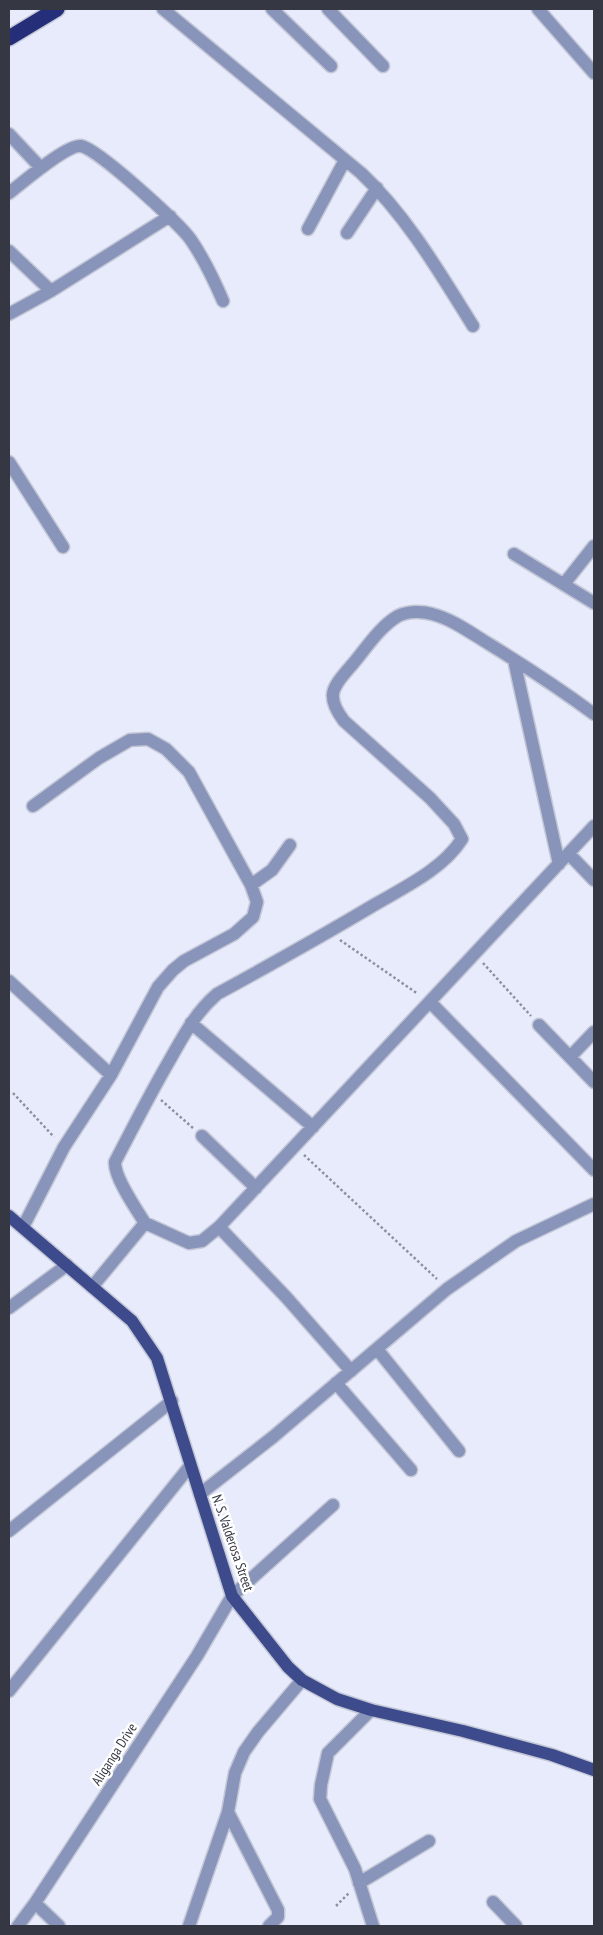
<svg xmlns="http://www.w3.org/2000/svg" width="603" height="1935" font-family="'PT Sans Narrow',sans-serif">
  <rect width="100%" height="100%" fill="#e7ebfb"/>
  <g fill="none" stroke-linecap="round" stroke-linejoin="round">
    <g stroke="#c3c7d6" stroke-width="15">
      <path id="minor" d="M163,9L361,173C406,215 440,273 473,326
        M272,9L331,66
        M328,9L383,66
        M538,9L594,73
        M9,134L41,168
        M9,193C22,183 67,144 81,146C98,149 180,224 191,240C204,259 214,280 223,301
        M308,229L345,160
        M347,233L377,188
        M9,251L51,291
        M9,314L51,291L170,216
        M9,462L63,547
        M514,554L594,603
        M564,584L594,546
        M514,660L559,864
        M569,854L594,880
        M251,885L272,870L290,845
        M9,981L111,1075
        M430,1002L594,1170
        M191,1023L313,1127
        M539,1025L594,1082
        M570,1057L594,1032
        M202,1136L256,1188
        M145,1223C136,1209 114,1177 115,1162C132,1129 149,1096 168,1063C183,1037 194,1014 217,994C270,965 322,936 374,905C405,887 443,869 462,839L454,824L430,798L344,721C325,696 332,688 351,666C365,650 379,627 398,616C408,611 422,611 432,614C452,619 471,633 489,644C525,666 560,689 594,714
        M23,1227L64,1147L111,1075L158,987L173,970L184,961L234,934L253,917L257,902L251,885L189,772L166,749L148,739L130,740L99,758L33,806
        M219,1227L286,1297L351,1371
        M92,1287L145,1223L189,1243L202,1241L219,1227L594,826
        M9,1308L67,1265
        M377,1349L459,1451
        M336,1383L411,1470
        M200,1494L273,1437L447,1289L516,1241L594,1204
        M9,1531L172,1401
        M9,1691L190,1466
        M371,1710L328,1753L321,1785L320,1799L355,1869L373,1926
        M228,1812L278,1910V1917L269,1926
        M359,1883L429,1841
        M493,1902L516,1926
        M35,1903L59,1926
        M18,1926L35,1903L197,1656L232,1596L333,1505
        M189,1926L228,1812L235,1773L244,1752L258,1732L302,1680"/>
    </g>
    <g stroke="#c3c7d6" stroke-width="15">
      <path id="major" d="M9,1216L132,1321L157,1358L232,1596L288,1667L302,1680L337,1699L371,1710L463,1731L552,1755L594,1770"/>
    </g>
    <g stroke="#c3c7d6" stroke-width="18">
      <path id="highway" d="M9,38L57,9"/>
    </g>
    <path stroke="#8d919d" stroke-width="2.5" stroke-dasharray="2.5 2.5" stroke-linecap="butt" d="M340,940L418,994
      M483,963L531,1016
      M13,1093L54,1137
      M161,1100L193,1128
      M304,1155L437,1279
      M336,1906L349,1893"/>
    <use href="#minor" stroke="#8994ba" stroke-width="12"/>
    <use href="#major" stroke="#3d4a8b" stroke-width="12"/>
    <use href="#highway" stroke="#242e79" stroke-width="15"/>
  </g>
  <g text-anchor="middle" stroke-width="5" stroke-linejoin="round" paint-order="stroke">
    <g font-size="14" fill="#353842" stroke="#fff">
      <text transform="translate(233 1543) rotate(71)" y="5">N. S. Valderosa Street</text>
      <text transform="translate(114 1754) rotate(-57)" y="5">Aliganga Drive</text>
    </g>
  </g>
  <rect width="603" height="1935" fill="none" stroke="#353842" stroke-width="20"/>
</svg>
